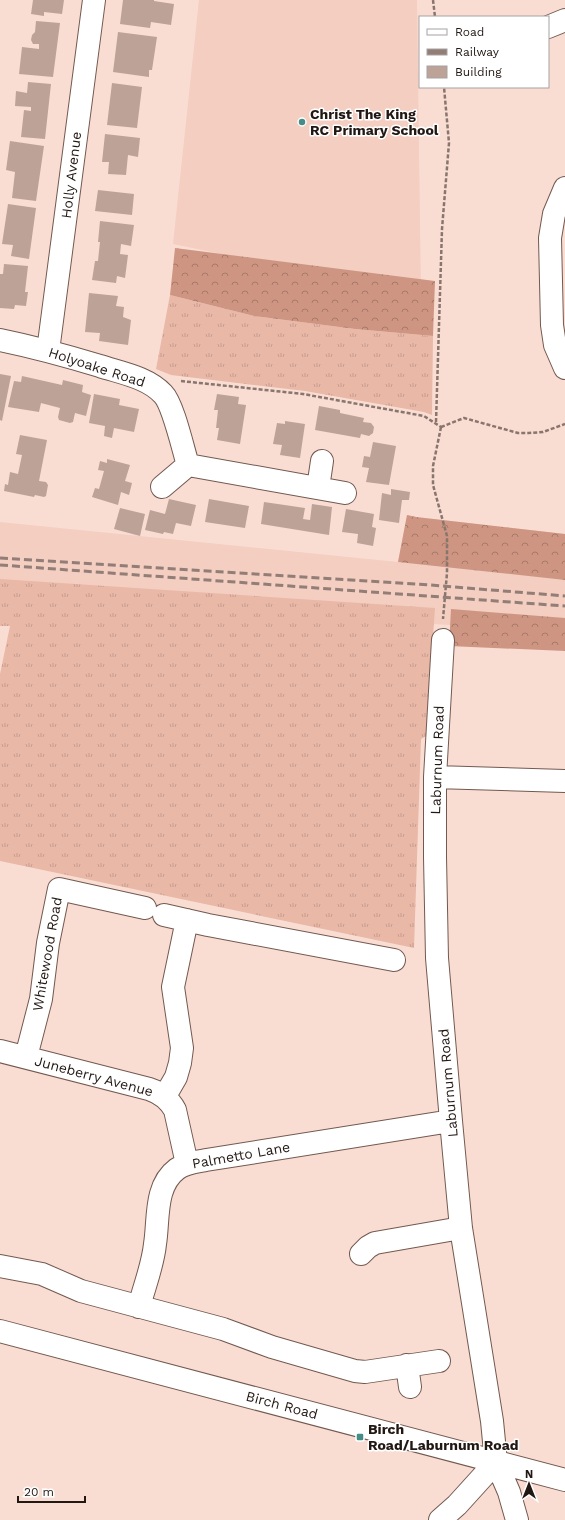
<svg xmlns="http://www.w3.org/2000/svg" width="565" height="1520" font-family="'Work Sans',sans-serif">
  <defs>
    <pattern id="grass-tufts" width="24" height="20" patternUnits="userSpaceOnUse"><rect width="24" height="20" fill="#e9b8a7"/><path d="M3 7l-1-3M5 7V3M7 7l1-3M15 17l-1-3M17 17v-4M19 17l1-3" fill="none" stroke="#c89d8f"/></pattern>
    <pattern id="forest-crowns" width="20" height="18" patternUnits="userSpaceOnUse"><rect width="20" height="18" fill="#ce9682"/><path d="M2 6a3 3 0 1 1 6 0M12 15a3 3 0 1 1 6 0" fill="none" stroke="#a77969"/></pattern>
  </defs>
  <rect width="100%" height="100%" fill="#faddd2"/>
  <path fill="#f3cec1" d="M199,0H417L421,295L173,244Z
    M407,515L416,517L565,534V635L450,625L0,598V522L398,562Z"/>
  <path fill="url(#grass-tufts)" d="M170,295L254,316L355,329L433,336L432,415L424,412L305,391L171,375L156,369Z
    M0,579L435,608L426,736L421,739L414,948L0,861V674L10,626H0Z"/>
  <path fill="url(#forest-crowns)" d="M175,248L435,281L433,336L355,329L254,316L170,295Z
    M407,515L416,517L565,534V580L398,562Z
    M451,609L565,618V651L449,646Z"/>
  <path fill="#bda298" d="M33,0H64L62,14L44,12V16L31,14Z
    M123,0H154V1L174,4L171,25L151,22L150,28L120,24Z
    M36,21L60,23L53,77L19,74L22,47L39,49V44H33L31,40L32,35L35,32Z
    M118,32L157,37L152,70H149V77L113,72Z
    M28,82L51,84L45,139L21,137L24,110L31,111V107L15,106L16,91L27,93Z
    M112,83L142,87L137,128L107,125Z
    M105,134L140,138L138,157L128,155L126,175L108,174L109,162H102Z
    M10,141L44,146L36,201L12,198L15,172L6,170Z
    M98,190L134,194L132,215L95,211Z
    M8,204L36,208L29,259L11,256L13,245L2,244Z
    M100,221L134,225L131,246L121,244L120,254L128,255L125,278L117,276L116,283L92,280L95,261H98L99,251L100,242H98Z
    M4,264L28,266L25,292H28L26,306L15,305L14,309L0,308V274H3Z
    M89,293L118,296L116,306L124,307L123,317L131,320L128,345L99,341L100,333L85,332Z
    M0,374L11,376L2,421L0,420Z
    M22,376L62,385L63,380L83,385L82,392L91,395L86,416L75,413L73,422L70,423L59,420L58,417L60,408L41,403L39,412L8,407L14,381L21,382Z
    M94,394L120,399L119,405L139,409L134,432L114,428L112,438L104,436L105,426L89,423Z
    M217,394L239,397L238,404L246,405L240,444L217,440L219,428H216L218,410H214Z
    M319,406L340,410V413L364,418L363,422L371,423L374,427L373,433L369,436L361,434L360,438L315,430Z
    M285,421L305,424L300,458L280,455L282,445L273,444L277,423L285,424Z
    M20,435L47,440L39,481L46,482L48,485L46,496L44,497L35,495L34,497L4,491L5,484L8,485L10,472L18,474L22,455L16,454Z
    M373,442L396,446L389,485L366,482L369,468L362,467L364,456L370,457Z
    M107,459L130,465L125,481L132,483L129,495L121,492L118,505L92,497L95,488L99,489L104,471L98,470L100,461L107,463Z
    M391,489L410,492L409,500H402L399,523L379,520L382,493L391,495Z
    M169,499L196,505L191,526L176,523L173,534L164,532L163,534L145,530L150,510L165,514Z
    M209,499L249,506L245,528L205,522Z
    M264,502L305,508L303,519L310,520L312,504L332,507L329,535L261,524Z
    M120,508L145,514L140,536L114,529Z
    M346,509L374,514L372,527L376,528L373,546L357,543L358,534L342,532Z"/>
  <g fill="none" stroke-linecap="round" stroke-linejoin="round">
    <g stroke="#725950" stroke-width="24">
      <path id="minor" d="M548,27L565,20
        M565,188L554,214L550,238L552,325L555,345L565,368
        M0,340C34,347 67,356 100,366C121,373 147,377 163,394C173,404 183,449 188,465
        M48,351L94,0
        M162,487L188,465L345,493
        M318,488L322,461
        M443,640L435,777V857L437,958L451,1121L461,1228L492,1421L496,1462L509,1492L517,1520
        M435,777L565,781
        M164,915L208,925L394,960
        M0,1051L149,1089C161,1093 169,1099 175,1110L187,1164
        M26,1057L41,999L48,943L59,889L145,908
        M165,1096L176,1077L180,1063L182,1048L173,987L187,920
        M361,1254L368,1247L375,1243L461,1228
        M0,1266L42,1274L81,1291L223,1329L272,1347L355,1371L365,1372L439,1361
        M139,1307C144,1287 153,1265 155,1244C159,1220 154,1186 177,1169C185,1163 196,1162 206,1160L451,1121
        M0,1331L565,1480
        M407,1365L410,1387
        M440,1520L457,1505L496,1462"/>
    </g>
    <path stroke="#88756e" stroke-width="2.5" stroke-dasharray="4 2" stroke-linecap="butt" d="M433,0L435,17
      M181,381L303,394L424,416L441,427
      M436,422L442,229L449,143L444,87
      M441,427L433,466V485L447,536V573L443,619
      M441,427L464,418L518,433H529L543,432L565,424"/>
    <use href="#minor" stroke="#fff" stroke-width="22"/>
    <path stroke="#927e77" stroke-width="3" stroke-dasharray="8 4" stroke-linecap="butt" d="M0,558L430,585L565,596
      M0,565L565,606"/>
  </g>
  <g fill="#468d87" stroke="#fff" stroke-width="1.5">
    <circle cx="302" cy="122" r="4"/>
    <rect x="356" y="1433" width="8" height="8" rx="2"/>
  </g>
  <g text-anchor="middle" stroke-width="3" stroke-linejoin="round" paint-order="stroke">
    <g font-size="14" font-weight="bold" fill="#211713" stroke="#fff" text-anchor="start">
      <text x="310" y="119">Christ The King<tspan x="310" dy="16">RC Primary School</tspan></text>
      <text x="368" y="1434">Birch<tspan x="368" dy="16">Road/Laburnum Road</tspan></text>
    </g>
    <g font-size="14" fill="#211713" stroke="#fff">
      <text transform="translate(71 175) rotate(-83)" y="5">Holly Avenue</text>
      <text transform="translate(97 367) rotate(18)" y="5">Holyoake Road</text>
      <text transform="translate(437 760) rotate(-88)" y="5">Laburnum Road</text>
      <text transform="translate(47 954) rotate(-80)" y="5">Whitewood Road</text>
      <text transform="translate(94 1076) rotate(15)" y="5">Juneberry Avenue</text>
      <text transform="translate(448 1083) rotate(-95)" y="5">Laburnum Road</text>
      <text transform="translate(241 1155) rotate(-10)" y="5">Palmetto Lane</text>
      <text transform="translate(282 1405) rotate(15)" y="5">Birch Road</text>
    </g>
  </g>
  <rect x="419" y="16" width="130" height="72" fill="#ffffff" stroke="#a6a2a1"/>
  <rect x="427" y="29" width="20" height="6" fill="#ffffff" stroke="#a6a2a1"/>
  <text x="455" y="36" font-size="12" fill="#211713">Road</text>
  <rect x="427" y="49" width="20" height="6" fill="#927e77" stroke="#a6a2a1"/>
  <text x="455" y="56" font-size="12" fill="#211713">Railway</text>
  <rect x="427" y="66" width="20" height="12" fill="#bda298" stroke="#a6a2a1"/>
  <text x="455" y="76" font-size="12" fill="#211713">Building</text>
  <g transform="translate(529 1484)" stroke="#ffffff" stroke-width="3" paint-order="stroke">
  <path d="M0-3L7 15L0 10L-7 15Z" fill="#211713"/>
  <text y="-6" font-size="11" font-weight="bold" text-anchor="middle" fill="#211713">N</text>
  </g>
  <path d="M18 1496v6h67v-6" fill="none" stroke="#211713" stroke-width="2"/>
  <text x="24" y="1496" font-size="12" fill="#211713" stroke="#ffffff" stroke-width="3" paint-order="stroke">20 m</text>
</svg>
